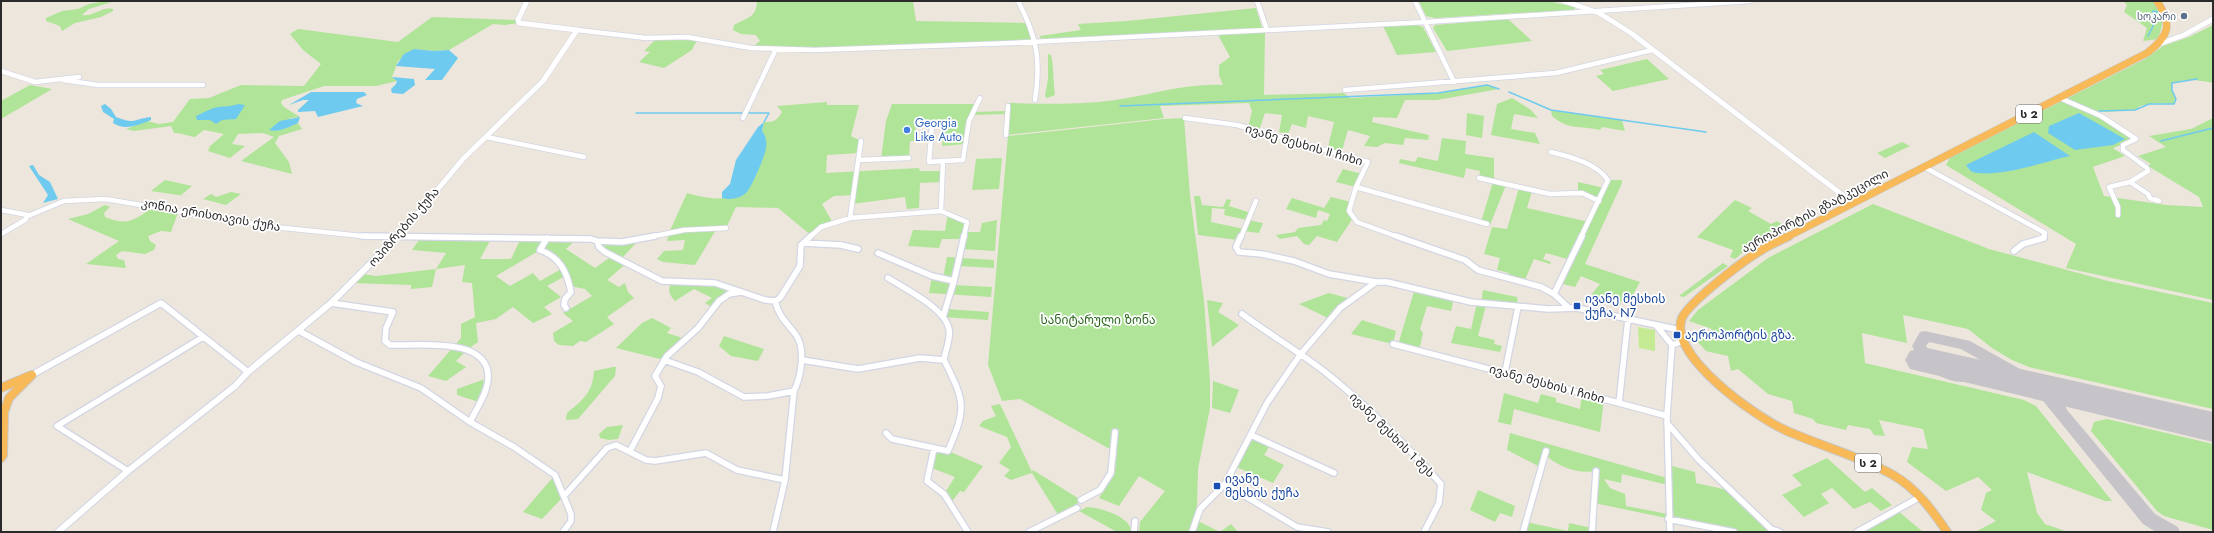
<svg xmlns="http://www.w3.org/2000/svg" width="2214" height="533" font-family="Jost,'Noto Sans Georgian',sans-serif">
  <rect width="100%" height="100%" fill="#ede6dc"/>
  <path fill="#b0e498" fill-rule="evenodd" d="M105,1H115L89,9L82,15C93,17 102,6 113,9V11L101,17L75,23L62,31L60,26L46,21V18L62,11L78,9L89,4Z
    M757,1H913L916,21L1030,23L1036,42L815,50L751,48L760,41L756,35L741,34L733,30L734,25C747,18 757,17 757,1Z
    M1419,1H1548L1575,7V10L1435,18L1426,16Z
    M2123,1H2153C2165,17 2164,21 2158,39L2143,41L2147,28L2124,12L2127,5Z
    M1256,8L1262,28L1041,41L1040,36L1081,30L1078,24L1127,21Z
    M432,17L518,20L519,23L505,25L493,24L449,50L434,51L414,49L398,61L392,77L397,81L376,86H324L282,100L281,103L284,107L300,117L291,118L281,130L298,123L302,129L279,136L275,143L289,162L292,174L241,161L274,137L263,133L238,134L232,144L245,146L230,158L208,151L210,146L224,134L204,130L195,137C187,136 183,133 174,133L171,126L134,131L126,129L147,121L159,124L173,122L190,99L209,98L241,85L304,86L321,64L303,50L290,34L298,29L398,42Z
    M1508,19L1532,41L1447,51L1433,28L1435,25Z
    M1417,25L1423,27L1436,52L1397,55L1383,26Z
    M2213,25V83C2199,80 2187,78 2172,83V90L2176,99L2174,104L2156,103L2140,106L2135,110L2106,112L2085,109L2101,116L2136,139L2113,148L2125,156L2093,167L2104,196L2166,205L2203,207L2199,197L2148,166L2151,164L2138,156L2166,147L2149,136L2191,129L2213,118V300L2066,268L2076,244L1946,165L1950,158L2145,59L2163,46L2189,37ZM2069,156L2013,170L1978,173Z
    M1265,32L1264,95L1344,93L1350,98L1437,93L1487,85L1499,89L1437,100H1405L1397,118L1373,117L1372,122L1429,135L1428,140L1405,138L1403,145L1385,143L1377,147L1364,146L1370,136L1348,130L1341,154L1327,151L1334,122L1308,116L1306,128L1292,124L1288,134L1279,132L1282,115L1265,113L1259,131L1248,128L1252,111L1249,103L1160,106L1164,118L1006,135L1007,114L971,115L965,144L942,146L944,126L916,125L915,141H910L909,158L881,159L886,121L892,104H974L977,105L973,112L1007,111L1009,103C1046,104 1086,105 1122,99C1158,93 1189,83 1223,85L1219,75V65L1230,57L1217,33Z
    M658,37L698,38L692,50L664,68L639,62L650,52L644,51Z
    M1048,54L1051,55C1054,67 1053,82 1055,95L1047,98L1045,96L1048,79Z
    M1647,59L1669,79L1613,91L1596,76L1604,74L1600,70Z
    M30,85L52,89L1,119V101Z
    M1512,98L1531,110L1538,118L1514,114L1511,129L1535,133L1540,144L1491,135L1497,104Z
    M827,102V105H859L851,136L861,141L859,153L827,155L826,173L919,168L920,171H942V182L920,183L919,208L907,209L905,197L852,204L853,195L834,196L822,204L833,223L821,227L812,236L778,208L736,207L726,228H717L695,265L663,262L657,259L664,251L683,250L685,240L667,241L669,233L687,193C723,204 751,201 761,160C764,149 770,142 762,131L764,122C774,122 777,121 782,112L777,106Z
    M1551,110L1622,120L1625,131L1602,127L1600,130C1579,125 1570,131 1552,116Z
    M1467,113L1484,116L1482,138L1466,135Z
    M1184,118L1190,196L1204,301L1210,381V408L1198,469L1197,508L1189,532H1139L1140,522L1165,491L1139,476L1119,506L1099,498L1114,473L1117,453L1020,399L1002,401L988,365L1008,136L1164,119Z
    M1442,138L1466,141L1465,154L1494,158V182L1506,185L1490,225L1481,222L1493,182L1479,178L1480,171L1466,168L1464,178L1399,163L1400,159L1415,162L1418,157L1438,161Z
    M1902,142L1910,146L1885,158L1877,153Z
    M1002,158L999,189L972,190L976,159Z
    M1343,169L1362,174L1356,187L1336,182Z
    M165,180L192,186L181,195L192,197L151,191Z
    M1608,180H1622V183L1585,264L1640,282L1631,298L1624,295L1619,307L1591,295L1600,284L1581,276L1575,287L1559,283L1571,260L1546,253L1543,259L1551,262L1550,264L1534,259L1524,282L1508,278L1509,273L1497,270L1500,258L1484,254L1492,227L1507,229L1519,188L1532,191L1527,208L1589,222L1599,201L1578,193V182L1604,188Z
    M231,192L241,194L226,205L203,199L211,194L216,197Z
    M1194,196H1200L1202,205L1223,207L1227,199L1231,200L1229,206L1251,213L1248,220L1263,223L1259,233L1243,231L1238,240L1198,235ZM1212,208L1225,209L1224,215L1247,220L1244,229L1211,222Z
    M1331,197L1351,202L1349,211L1353,218L1337,242L1317,236L1309,245L1304,244L1297,236L1280,239L1276,235L1295,232L1298,228L1321,225L1324,220L1327,221L1330,214L1318,210L1316,218L1286,209L1292,198L1324,208Z
    M1735,200L1752,208L1748,211L1771,224L1777,221L1788,228L1742,253L1735,259L1730,257L1733,250L1697,237Z
    M1873,204L1989,249L2108,281L2213,303V409L2029,367L2012,360L1992,348L1968,329L1903,315L1907,343L1862,333L1865,363L2024,400L2036,406L2112,501H2105L2027,472L2037,513L2045,524L2068,532H1975L1996,521L1981,510L1986,493L1992,490L1978,477L1946,491L1907,462L1912,447L1928,449L1923,429L1879,420L1885,436L1874,435L1870,429L1848,425L1846,430L1816,423L1813,419L1794,413L1792,401L1768,394L1738,369L1731,371L1728,356L1706,351L1695,339L1712,329L1689,321L1698,310L1768,258Z
    M105,205L110,207L104,213L105,217C129,227 135,219 155,206L179,210L171,232L161,231L148,236L150,241L156,245L154,250L145,254L122,251L116,255L118,259L124,260L126,268L86,264L119,241L68,219L88,214Z
    M948,213L965,222L960,239H942L939,248L908,246L913,230L945,231Z
    M997,220L995,251L962,249L966,232H980L982,223Z
    M421,237H492L480,259H511L521,238H578L566,249L595,268L612,256L605,252L597,241L639,240L620,260L627,263L607,280L619,287L625,283L628,292L634,298L607,317L614,324L586,342L580,341L573,346L559,345L554,341L553,333L573,321L563,313L592,296L585,289L570,286L567,275L547,286L561,297L544,307L552,314L533,323L513,307L496,319L476,323L478,342L468,349L456,361L466,367L446,381L428,376L461,338V324L475,317L472,283L462,282L465,265L436,269L432,287L411,289V285L352,283L362,274L376,276L436,269L446,253L412,250ZM540,250L563,268L540,281L533,273L510,286L496,276Z
    M947,257L994,260V268L958,266L953,285L992,287L991,297L929,293L932,276L943,278Z
    M1723,263L1728,266L1684,297L1679,296Z
    M672,281L731,287L730,293L712,307L705,303L712,298L694,289L675,301C669,294 667,291 672,281Z
    M1415,288L1454,298L1451,311L1427,306L1420,329L1423,333L1419,351L1398,345Z
    M1483,290L1517,297L1518,307L1486,305L1478,336L1495,340L1494,344L1502,346L1500,352L1451,343L1456,326L1471,329L1477,303H1481Z
    M1329,293L1351,299L1330,319L1299,304Z
    M1207,300L1223,303L1218,312L1239,325L1212,347Z
    M946,309L989,312L988,320L943,317Z
    M652,318L671,328L667,333L686,339L664,360L616,348L642,323Z
    M1362,320L1396,331L1393,344L1351,334Z
    M724,336L764,349L758,361L731,356L719,346Z
    M613,367H616L615,376L578,419L566,420L567,413C582,401 593,392 594,371Z
    M488,378L479,402L457,395V389Z
    M1213,381L1239,390L1230,413L1212,408Z
    M1504,393L1538,403L1541,394L1556,398V402L1580,409L1582,393L1604,399L1600,432L1514,409L1511,425L1498,422Z
    M1000,404L1032,472L1033,470L1081,500L1060,518L1032,473L1011,480L1004,476L1010,470L999,463L1011,447L1007,437L979,426L983,421L996,416L991,406Z
    M2107,419L2213,444V530L2164,516L2157,511L2091,431L2094,422Z
    M623,425L618,439L609,440L600,438L599,434L607,427Z
    M1510,433L1667,478L1668,465L1695,472L1696,483L1732,491L1771,529L1768,532H1734L1594,503L1596,471C1576,474 1560,467 1545,455L1542,468L1507,450ZM1622,474L1668,485V514L1626,506L1625,494L1610,488L1604,479L1621,483Z
    M1251,435L1271,444L1264,455L1284,465L1273,483L1234,466Z
    M934,448L948,451L983,466L964,492L960,491L950,504L944,494L955,477L929,467Z
    M1827,458L1865,492L1872,488L1892,505L1881,511L1870,502L1854,509L1832,488L1821,494L1829,503L1804,517L1782,495L1802,485L1792,475Z
    M555,475L564,496L542,519L523,512Z
    M1478,490L1515,506L1512,517L1500,513L1495,522L1470,510Z
    M1087,507C1099,507 1132,517 1131,532H1117L1079,511Z
    M1897,510L1923,532H1857Z
    M1196,520L1220,532L1231,524L1238,532H1198L1193,529Z
    M1526,522L1568,531L1569,523L1592,528V532H1523Z"/>
  <path fill="#c4eb94" d="M1638,327L1655,330V351L1639,348Z"/>
  <path fill="#6fcaef" d="M414,49L434,51L449,50L458,58L442,80H425L435,69L396,66L404,54Z
    M392,77L414,79L415,85L403,94L392,93L391,89L396,84L397,81Z
    M311,92H364L367,95L357,99L356,103L363,106L318,117L315,111L298,112V110L309,100H303L289,105Z
    M105,104L111,109L116,117C137,125 132,119 151,117V120C139,125 125,131 113,123L114,119L103,112L101,106Z
    M238,104L245,105L236,119L222,120L216,124L210,120H197L196,116C203,113 211,108 218,107C225,106 230,107 238,104Z
    M2079,113L2125,139L2113,145L2075,150L2048,133L2049,126Z
    M300,117L298,123C289,127 278,133 269,130L280,121Z
    M764,122L762,131C766,136 767,142 766,148C765,156 751,189 746,193C739,199 730,200 722,198V192L730,184L736,160L758,127Z
    M2034,132L2070,156C2044,162 2004,176 1978,173C1972,173 1969,170 1966,165Z
    M33,165L39,175L50,182L58,199L43,203L48,195L29,166Z"/>
  <g fill="none" stroke-linecap="round" stroke-linejoin="round">
    <path stroke="#6fcaef" stroke-width="1.5" d="M2148,36L2154,24L2153,11L2158,12
      M1509,92L1551,110L1706,132
      M1120,106L1438,93L1487,85L1499,89
      M2099,111L2135,110L2149,104H2174L2176,99L2172,90V83L2197,79
      M636,113H769L764,122
      M2161,141L2213,128"/>
    <path fill="#c6c4c8" fill-rule="evenodd" d="M1925,331L1970,341L2045,383L2054,394L2070,389L2095,395L2097,399L2095,403C2085,406 2074,398 2064,403L2067,410L2155,514L2178,527L2180,532H2156L2143,524L2035,391L1961,349L1929,342L1926,346C1937,362 1953,374 1973,371C1979,370 1982,368 1988,370L1990,374L1988,378C1954,389 1929,377 1912,346L1920,332Z"/>
    <path fill="#c6c4c8" fill-rule="evenodd" d="M1923,347L2213,412V442L1910,369L1905,360L1910,351Z"/>
    <g stroke="#d2d5e3" stroke-width="6">
      <path id="minor-far1" d="M1018,1C1037,37 1041,60 1035,100
        M1257,1L1267,30
        M1415,1L1454,82
        M577,30L646,38L687,37L751,48L815,50L1013,43L1426,22L1750,1
        M1,71L35,82L79,77
        M63,80L98,85H203
        M1345,90L1556,73L1652,50
        M2060,98L2101,116L2136,139L2123,145V150L2147,168L2148,171L2130,182L2109,187L2118,207V215
        M743,118L776,49
        M1185,118L1237,125L1368,162L1356,187L1349,211L1357,222L1398,237
        M932,125L929,162L943,161L941,211
        M1006,135L1008,106
        M486,137L584,157
        M1551,152C1571,157 1596,163 1608,180L1581,237
        M858,160L909,158
        M943,161L963,160L969,121L980,98
        M1924,167L2045,233L2044,237
        M1479,178L1550,194L1582,193L1599,201
        M2130,182L2148,194L2150,198L2159,201
        M1356,187L1487,224
        M1,210L28,215L25,220L1,234
        M28,216L64,201L105,199L274,227L372,237
        M850,218L861,141
        M650,237L684,230L726,228
        M810,237L821,227L850,218L941,211L967,222L964,237
        M1241,237L1256,201"/>
    </g>
    <g stroke="#d2d5e3" stroke-width="8">
      <path id="minor" d="M362,236L591,239L597,241L599,247L605,252L662,281L715,283L765,300L775,301
        M1241,236L1236,247L1239,252L1262,254L1294,261L1329,274L1376,282
        M1396,236L1465,260L1478,270L1541,287L1554,294L1568,307
        M547,238L540,250C560,257 567,272 571,292L565,299L564,305L566,308
        M597,241L622,242L655,236
        M804,243L841,245L858,249
        M2014,251L2023,244L2044,238V236
        M878,253L932,276L954,281L943,317
        M888,278C905,289 945,308 949,329C951,339 945,351 944,360
        M954,281L964,236
        M1554,294L1582,236
        M775,301L780,298L800,266L801,245L811,236
        M331,303L393,312L386,328L385,341L390,345C418,346 491,336 488,379C487,394 476,409 470,422
        M1242,314C1269,334 1298,351 1325,372C1367,405 1405,444 1441,484L1439,503L1424,532
        M1656,325L1672,345
        M299,331L356,362L421,388L470,422L514,447L555,475L571,514V521L563,532
        M1393,344L1619,403L1628,319
        M664,360L698,372L744,397L768,396L794,391
        M802,360L858,369L920,358L944,360C965,402 967,407 948,451L892,439L886,433
        M1505,372L1518,307
        M30,376L161,303L248,372
        M1619,403L1667,416
        M1667,423L1699,460L1771,529L1780,532
        M1251,435L1334,473
        M934,448L927,481L944,494L968,532
        M630,451L658,398L661,386L655,376L667,356L698,328L719,301L729,294L741,292
        M128,471L57,426L203,337
        M1225,484L1297,527L1328,532
        M564,496L607,448L616,445L646,460L655,461L706,453L737,470L785,480
        M1081,500L1100,490L1111,473L1115,432
        M1668,519L1734,532
        M773,532L785,480L794,391C801,377 806,349 796,335C786,321 780,319 775,301
        M1029,532L1077,508
        M1134,532L1135,521
        M1192,532L1200,509L1225,484L1267,403L1300,355L1340,308L1376,282H1387L1471,302L1548,309L1577,308L1680,330
        M1523,532L1546,451
        M1592,532L1596,471
        M1670,532L1667,416L1672,345L1683,341
        M1857,532L1920,497"/>
    </g>
    <g stroke="#d2d5e3" stroke-width="6">
      <path id="tertiary-far1" d="M1564,1L1599,13L1631,33L1853,203
        M2162,43L2184,35L2213,19
        M398,237L463,159L543,81L577,30L519,23L518,20L527,1"/>
    </g>
    <g stroke="#d2d5e3" stroke-width="8">
      <path id="tertiary" d="M58,532L128,471L235,386L248,372L331,303L398,236"/>
    </g>
    <g stroke="#c8c8c8" stroke-width="8">
      <path id="trunk-far1" d="M1787,237L2147,53C2169,36 2173,25 2157,1"/>
    </g>
    <g stroke="#c8c8c8" stroke-width="10">
      <path id="trunk" d="M1789,236C1779,241 1769,245 1760,251C1743,261 1689,302 1682,318C1667,355 1756,417 1785,430C1820,446 1860,456 1893,475C1916,488 1933,511 1947,532
        M1,388L29,376
        M1,458L3,455L4,412L9,398L32,375"/>
    </g>
    <use href="#minor-far1" stroke="#fff" stroke-width="4.5"/>
    <use href="#minor" stroke="#fff" stroke-width="5.5"/>
    <use href="#tertiary-far1" stroke="#fff" stroke-width="5"/>
    <use href="#tertiary" stroke="#fff" stroke-width="6"/>
    <use href="#trunk-far1" stroke="#f8ba58" stroke-width="7"/>
    <use href="#trunk" stroke="#f8ba58" stroke-width="8"/>
  </g>
  <circle fill="#5c6f8a" stroke="#fff" stroke-width="1.5" cx="2184" cy="16" r="4"/>
  <circle fill="#3f7fe0" stroke="#fff" stroke-width="1.5" cx="907" cy="130" r="4"/>
  <g fill="#1a4fb4" stroke="#fff" stroke-width="1.5">
    <rect x="1573" y="302" width="8" height="8" rx="2"/>
    <rect x="1673" y="331" width="8" height="8" rx="2"/>
    <rect x="1213" y="482" width="8" height="8" rx="2"/>
  </g>
  <g text-anchor="middle" stroke-width="3.5" stroke-linejoin="round" paint-order="stroke">
    <g font-size="10" fill="#4e5e75" stroke="#fff" text-anchor="end">
      <text x="2176" y="20">სოკარი</text>
    </g>
    <g fill="#fff" stroke="#6a6a6a" stroke-width="1">
      <rect x="2016" y="105" width="26" height="18" rx="3"/>
      <rect x="1855" y="454" width="26" height="18" rx="3"/>
    </g>
    <g font-size="11" font-weight="bold" fill="#2a2a2a">
      <text x="2029" y="118">ს 2</text>
      <text x="1868" y="467">ს 2</text>
    </g>
    <g font-size="12" fill="#366cbe" stroke="#fff" text-anchor="start">
      <text x="915" y="127">Georgia<tspan x="915" dy="14">Like Auto</tspan></text>
    </g>
    <g font-size="12" fill="#2a2a2a" stroke="#fff">
      <text transform="translate(1304 145) rotate(16)" y="4">ივანე მესხის II ჩიხი</text>
      <text transform="translate(1815 211) rotate(-28)" y="4">აეროპორტის გზატკეცილი</text>
      <text transform="translate(211 215) rotate(10)" y="4">კოწია ერისთავის ქუჩა</text>
      <text transform="translate(404 227) rotate(-49)" y="4">ოპიზრების ქუჩა</text>
      <text transform="translate(1547 384) rotate(15)" y="4">ივანე მესხის I ჩიხი</text>
      <text transform="translate(1392 435) rotate(45)" y="4">ივანე მესხის 1 შეს</text>
    </g>
    <g font-size="12" fill="#164399" stroke="#fff" text-anchor="start">
      <text x="1585" y="303">ივანე მესხის<tspan x="1585" dy="14">ქუჩა, N7</tspan></text>
      <text x="1685" y="339">აეროპორტის გზა.</text>
      <text x="1225" y="483">ივანე<tspan x="1225" dy="14">მესხის ქუჩა</tspan></text>
    </g>
    <g font-size="12" fill="#28681a" stroke="#fff">
      <text x="1098" y="324">სანიტარული ზონა</text>
    </g>
  </g>
  <rect width="2214" height="533" fill="none" stroke="#2a2a2a" stroke-width="4"/>
</svg>
